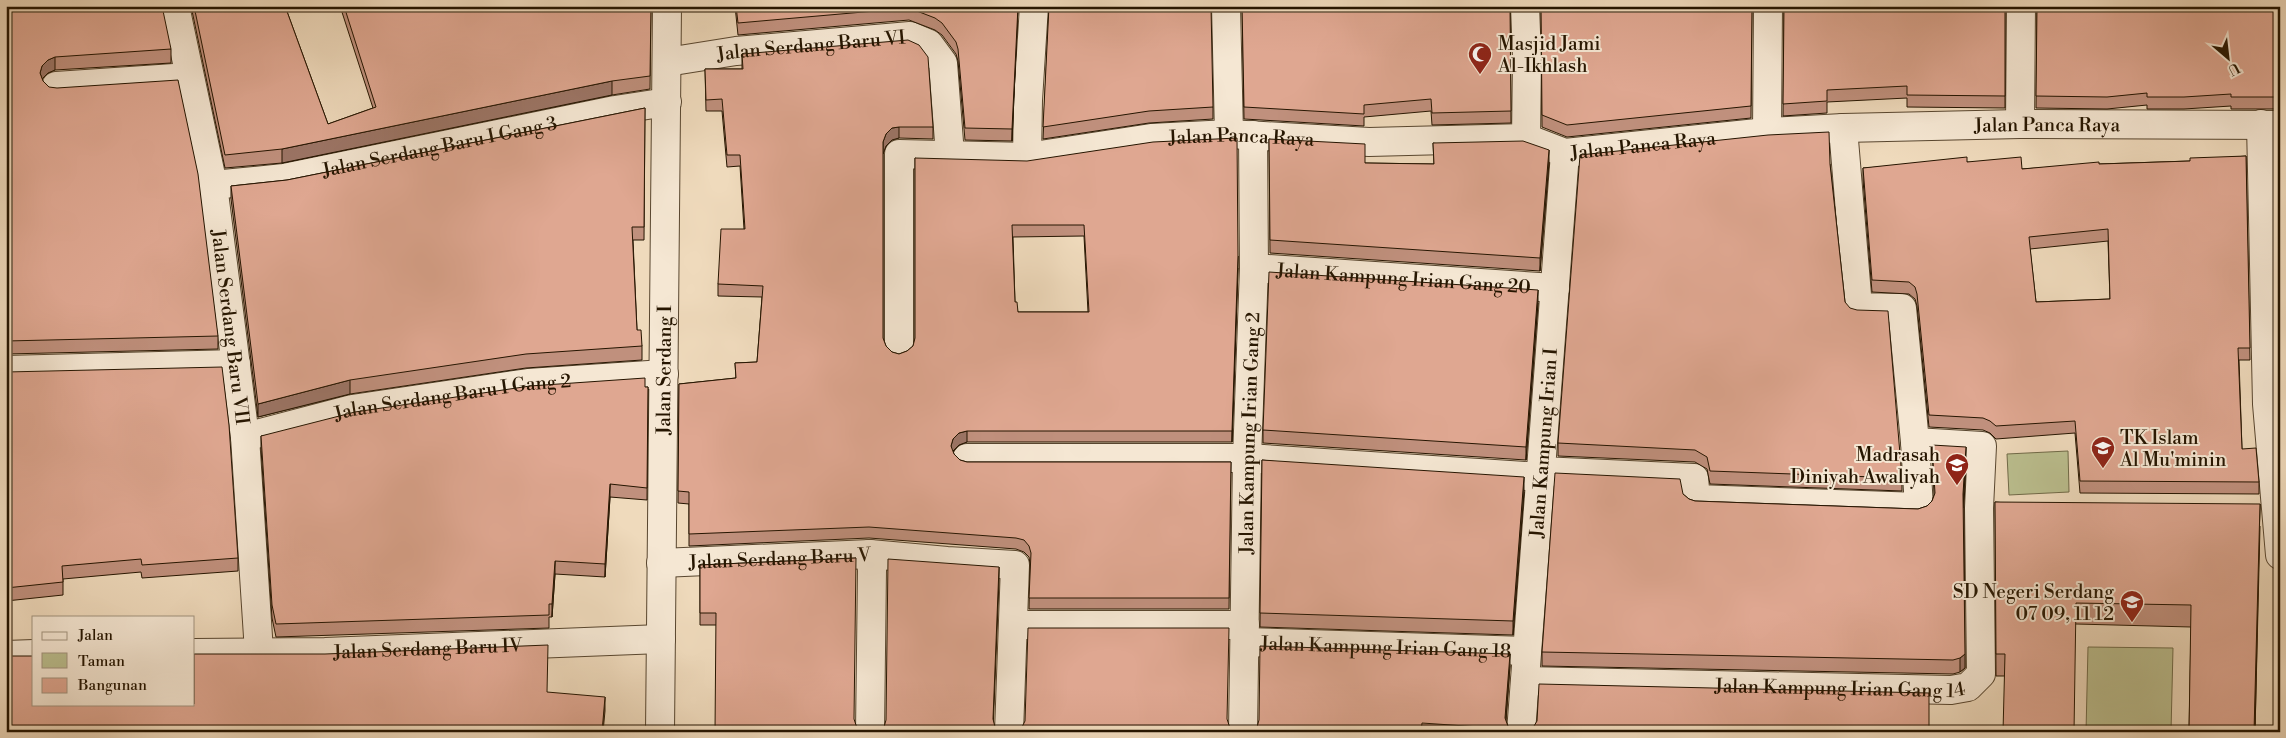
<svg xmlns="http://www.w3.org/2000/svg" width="2286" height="738" font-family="'Libre Bodoni',serif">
  <rect width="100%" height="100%" fill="#efdabc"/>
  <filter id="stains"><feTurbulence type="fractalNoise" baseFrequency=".004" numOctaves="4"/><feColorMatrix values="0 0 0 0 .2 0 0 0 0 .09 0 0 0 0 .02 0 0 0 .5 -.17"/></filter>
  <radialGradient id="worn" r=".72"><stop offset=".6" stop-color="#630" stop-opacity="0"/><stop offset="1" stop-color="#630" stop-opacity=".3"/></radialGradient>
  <path fill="#bbbf8f" stroke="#706a48" d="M2068,451L2069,492L2009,495L2007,454Z
    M2088,647L2173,648L2171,732H2086Z"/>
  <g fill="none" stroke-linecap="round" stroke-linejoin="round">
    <g stroke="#58462f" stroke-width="30">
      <g id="street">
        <path id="s1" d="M175,6L213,185L245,437L259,652"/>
        <path d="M1226,6L1229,134"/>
        <path d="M1525,6L1527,58L1526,138"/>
        <path id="s2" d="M667,62L736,51L910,36L929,44L943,63L950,155"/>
        <path d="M56,86L189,77"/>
        <path d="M2020,124L2021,6"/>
        <path d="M2261,124L2267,404L2280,555"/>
        <path d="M1767,132L1768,6"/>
        <path d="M1027,157L1028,100L1034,6"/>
        <path id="s3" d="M213,185L284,178L615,110L667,102"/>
        <path id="s4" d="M1254,268L1555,288"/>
        <path id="s5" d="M899,350V154L1027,157L1151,138L1229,134L1369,142L1526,138L1565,153L1767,132L1843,128L2020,124L2280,125"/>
        <path d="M6,370L236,364"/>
        <path id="s6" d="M245,437L352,409L528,383L664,374"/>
        <path d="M967,458H1247L1541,477"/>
        <path d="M1541,471L1694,478L1696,499L1919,507L1915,442"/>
        <path d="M870,554L872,570L870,732"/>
        <path id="s7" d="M661,563L870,554L947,561L1015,565L1009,732"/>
        <path d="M1014,625H1245"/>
        <path id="s8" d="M1245,642L1527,651"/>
        <path id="s9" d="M194,653L325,652L661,639"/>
        <path d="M6,655L34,654"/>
        <path id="s10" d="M1525,681L1951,690L1968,687L1981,674L1979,508L1982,446L1915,442L1902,308L1858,307L1843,128"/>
        <path id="s11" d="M660,732L667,6"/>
        <path id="s12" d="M1243,732L1247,458L1254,268L1253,135"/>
        <path id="s13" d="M1521,732L1565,153"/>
      </g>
    </g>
    <use href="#street" stroke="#f5e7d3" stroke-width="28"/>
  </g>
  <path fill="#c0907d" stroke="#251500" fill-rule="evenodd" d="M6,6L171,49V63L55,70L48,73L42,79L43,81L218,336V349L6,354Z
    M191,6H285L328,124L373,108L340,6H651L650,89L612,95L282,163L225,168Z
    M735,6H1018L1012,141L965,140L958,61L956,54L942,35L935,30L909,20L738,35Z
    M1049,6L1213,107V119L1149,123L1043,139Z
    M1242,6H1510L1511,123L1432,125L1431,111L1364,117V126L1244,119Z
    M1541,6H1752L1751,118L1567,137L1542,127Z
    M1784,6H2005V108L1907,107V98L1827,102V113L1783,116Z
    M2037,6H2280V109H2231V106L2184,109H2147V105L2107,109L2036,108Z
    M742,54L933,127V139L899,138L892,140L886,146L883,154V338L886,346L892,352L899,354L907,351L913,346L915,338V158L1238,268L1232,442H967L959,445L953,452L954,454L960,460L967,462H1231L1229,609H1029L1030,564L1029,557L1024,552L1016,549L869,538L689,546V504L678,503L679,384L736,378L735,363L757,362L762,297L718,296V284L744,229L740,166L727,167L722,111H706L705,69H742ZM1084,236L1088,312H1018L1015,302L1013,237Z
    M645,108L644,240H633L637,330L642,346V360L526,368L350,394L258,417L231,199V186L287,180Z
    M1269,139L1365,163L1434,164L1433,143L1549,163L1540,271L1270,253Z
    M2246,156L2250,360H2239L2242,449L2259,482V494L2080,493L2075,433L1996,439L1990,433L1983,430L1929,427L1917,306L1915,299L1909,294L1872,292L1863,180V168L1967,162L2022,169L2099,164L2190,161ZM2108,241L2110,299L2036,302L2030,249Z
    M1830,164L1845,302L1902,478V491L1710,484L1707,469L1695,462L1558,456V443Z
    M1538,303L1526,460L1263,443V430Z
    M6,372L238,558V571L142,578L141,572L63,579V595L6,601Z
    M648,387L647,500L610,497L605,577L555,574L552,617H549V628L276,637L272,618L261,449V436Z
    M1932,445L1966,461L1964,505L1965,668L1960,672L1953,674L1542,666V652L1683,494L1689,499L1695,501L1918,509L1927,506L1932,501L1934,495Z
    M1262,460L1524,492L1513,635L1260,627Z
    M1995,502L2260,526L2255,732H2189L2191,627L2076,624L2005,676H1996Z
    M856,558L716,625H700V565Z
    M1510,666L1506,721L1509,729V732H1252Z"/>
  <path fill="#9c7566" stroke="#251500" d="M1018,6L1012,141V129Z
    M55,57V70L48,73L42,79L40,73L42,66L48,60Z
    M612,81V95L282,163V149Z
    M899,127V138L892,140L886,146L883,154V142L886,134L892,128Z
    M1549,150V163L1540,271V258Z
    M1238,256V268L1232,442V431Z
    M1538,290V303L1526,460V447Z
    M350,380V394L258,417V404Z
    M967,431V442L959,445L953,451L951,458V446L953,439L959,433Z
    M1966,447V461L1963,508V494Z
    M1524,477V492L1513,635V621Z
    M610,484V497L605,577V564Z
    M2260,504L2255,732H2254Z
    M555,561V574L552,617V604Z
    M999,567V580L993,731V719Z
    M1510,654V666L1505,731V718Z
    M1965,654V668L1960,672V658Z
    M605,697V711L603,732H602Z"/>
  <path fill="#dfa791" stroke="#251500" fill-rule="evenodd" d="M6,6H162L171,49L55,57L48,60L42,66L40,73L43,81L49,87L57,88L178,80L198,174L218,336L6,341Z
    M194,6H285L328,124L376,107L344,6H651L650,76L612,81L282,149L225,155Z
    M736,6H1018L1012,129L965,128L958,49L956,42L942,23L935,18L909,8L738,23Z
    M1049,6H1211L1213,107L1149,111L1043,127Z
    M1242,6H1510L1511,111L1432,113L1431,99L1364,105V114L1244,107Z
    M1541,6H1752L1751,106L1567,125L1542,115Z
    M1784,6H2005V96L1907,95V86L1827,90V101L1783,104Z
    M2037,6H2280V97H2231V94L2184,97H2147V93L2107,97L2036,96Z
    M908,40L919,45L928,57L933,127H899L892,128L886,134L883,142V338L886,346L892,352L899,354L907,351L913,346L915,338V158L1027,161L1153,142L1237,138L1238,256L1232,431H967L959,433L953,439L951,446L954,454L960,460L967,462H1231L1229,598H1029L1031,553L1029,546L1024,540L1016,538L869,527L689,534V492L678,491L679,384L736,378L735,363L757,362L763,286L718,284L721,229H745L740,155H727L722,99L706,100L705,69H743L742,54ZM1012,225H1084L1089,312H1018L1017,302H1015Z
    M645,108L644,227H632L637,330H641L642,346L526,354L350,380L258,404L231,186L287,180Z
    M1829,132L1830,164L1845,302L1850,308L1857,310L1888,311L1902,478L1710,471L1707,457L1695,450L1558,443L1580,155L1768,135Z
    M1269,139L1365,144V163L1434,164L1433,143L1523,141L1549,150L1540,258L1270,240Z
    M2246,156L2250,348H2238L2242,449L2256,448L2259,482L2080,481L2075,421L1996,426L1990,421L1983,418L1929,415L1917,294L1915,287L1909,282L1872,280L1863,168L1967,157V162L2021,157L2022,169L2099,162V164L2190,161V158ZM2108,229L2110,299L2036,302L2029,237Z
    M2278,166H2280V257Z
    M1269,272L1538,290L1526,447L1263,430Z
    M222,367L229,425L238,558L142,565L141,559L62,566L63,582L6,588V372Z
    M645,378V387H648L647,488L610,484L605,564L555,561L552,604H549V615L276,624L272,605L261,436L355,412L530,386Z
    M1932,445L1966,447L1963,494L1965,654L1960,658L1953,660L1542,652L1555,473L1680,479L1683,494L1689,499L1695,501L1918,509L1927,506L1932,501L1935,493Z
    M1262,460L1524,477L1513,621L1260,613Z
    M1995,502L2260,504L2254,732H2189L2191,605L2076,603L2074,732H2003L2005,654H1996Z
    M856,558L854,719L857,728L861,732H715L716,613H700V565Z
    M888,559L999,567L993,719L995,727L1000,732H879L884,727L886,720Z
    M1028,628H1229L1227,719L1230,728L1234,732H1018L1022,727L1025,721Z
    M548,645L547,692L605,697L602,732H6V656H34V704H194V654H325Z
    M1260,646L1510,654L1505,718L1509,729L1422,723L1421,732H1252L1257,727L1259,720Z
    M1539,684L1929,693V732H1534V731H1531L1537,721Z"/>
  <defs>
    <g id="mosque-pin" transform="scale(1.25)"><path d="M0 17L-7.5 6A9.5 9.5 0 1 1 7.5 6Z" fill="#8f2418" stroke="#f5e7d3"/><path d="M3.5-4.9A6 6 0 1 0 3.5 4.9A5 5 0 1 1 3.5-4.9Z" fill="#fff"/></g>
    <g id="school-pin" transform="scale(1.25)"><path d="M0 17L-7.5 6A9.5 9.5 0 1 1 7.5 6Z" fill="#8f2418" stroke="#f5e7d3"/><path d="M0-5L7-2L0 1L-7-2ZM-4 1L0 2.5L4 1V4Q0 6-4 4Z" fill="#fff"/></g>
  </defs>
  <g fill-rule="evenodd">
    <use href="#mosque-pin" x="1480" y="54"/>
    <use href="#school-pin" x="2103" y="448"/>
    <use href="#school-pin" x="1957" y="465"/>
    <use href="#school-pin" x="2132" y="602"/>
  </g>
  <g text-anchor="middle" stroke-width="4" stroke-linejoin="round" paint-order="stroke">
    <g font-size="19" fill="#251500" stroke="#f5e7d3" text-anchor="start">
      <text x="1498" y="50">Masjid Jami<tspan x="1498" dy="22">Al-Ikhlash</tspan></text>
      <text x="2120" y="444">TK Islam<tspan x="2120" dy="22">Al Mu'minin</tspan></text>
      <text x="1940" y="461" text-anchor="end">Madrasah<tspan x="1940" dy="22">Diniyah Awaliyah</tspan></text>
      <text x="2114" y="598" text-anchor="end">SD Negeri Serdang<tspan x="2114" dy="22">07 09, 11 12</tspan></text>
    </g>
    <g font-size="19" fill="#251500" stroke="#f5e7d3">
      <text dy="7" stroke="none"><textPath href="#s2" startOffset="145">Jalan Serdang Baru VI</textPath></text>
      <text dy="7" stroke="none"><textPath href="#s5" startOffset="1350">Jalan Panca Raya</textPath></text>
      <text dy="7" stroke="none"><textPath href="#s5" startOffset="540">Jalan Panca Raya</textPath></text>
      <text dy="7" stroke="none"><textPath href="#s5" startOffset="945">Jalan Panca Raya</textPath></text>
      <text dy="7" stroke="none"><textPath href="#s3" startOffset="230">Jalan Serdang Baru I Gang 3</textPath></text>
      <text dy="7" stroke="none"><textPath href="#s4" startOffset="150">Jalan Kampung Irian Gang 20</textPath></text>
      <text dy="7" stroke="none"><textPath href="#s1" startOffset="326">Jalan Serdang Baru VII</textPath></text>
      <text dy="7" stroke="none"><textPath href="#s11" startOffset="362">Jalan Serdang I</textPath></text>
      <text dy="7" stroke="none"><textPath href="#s6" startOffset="212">Jalan Serdang Baru I Gang 2</textPath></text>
      <text dy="7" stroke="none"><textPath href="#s12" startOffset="299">Jalan Kampung Irian Gang 2</textPath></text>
      <text dy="7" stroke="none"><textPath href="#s13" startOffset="290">Jalan Kampung Irian I</textPath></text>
      <text dy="7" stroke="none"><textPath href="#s7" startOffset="119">Jalan Serdang Baru V</textPath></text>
      <text dy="7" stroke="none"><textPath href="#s8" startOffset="141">Jalan Kampung Irian Gang 18</textPath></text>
      <text dy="7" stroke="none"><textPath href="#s9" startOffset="234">Jalan Serdang Baru IV</textPath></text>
      <text dy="7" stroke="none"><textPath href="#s10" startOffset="315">Jalan Kampung Irian Gang 14</textPath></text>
    </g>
  </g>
  <rect width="2286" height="738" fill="none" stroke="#efdabc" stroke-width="25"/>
  <rect x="8" y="8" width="2271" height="723" fill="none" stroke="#251500" stroke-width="2.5"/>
  <rect x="12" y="12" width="2261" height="713" fill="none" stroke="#251500"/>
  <rect x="32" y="616" width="162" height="90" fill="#f5e7d3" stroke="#a2937f"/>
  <rect x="42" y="632" width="25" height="8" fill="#f5e7d3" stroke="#a2937f"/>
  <text x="78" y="640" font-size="15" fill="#251500">Jalan</text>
  <rect x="42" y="653" width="25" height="15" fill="#bbbf8f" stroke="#a2937f"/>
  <text x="78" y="666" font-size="15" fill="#251500">Taman</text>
  <rect x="42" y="678" width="25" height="15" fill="#dfa791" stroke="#a2937f"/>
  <text x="78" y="690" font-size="15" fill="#251500">Bangunan</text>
  <g transform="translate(2228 58) rotate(152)" stroke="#f5e7d3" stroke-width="4" paint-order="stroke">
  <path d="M0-4L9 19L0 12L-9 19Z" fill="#251500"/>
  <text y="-8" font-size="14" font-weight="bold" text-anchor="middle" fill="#251500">U</text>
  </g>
  <rect width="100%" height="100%" filter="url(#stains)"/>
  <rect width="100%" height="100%" fill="url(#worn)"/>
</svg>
